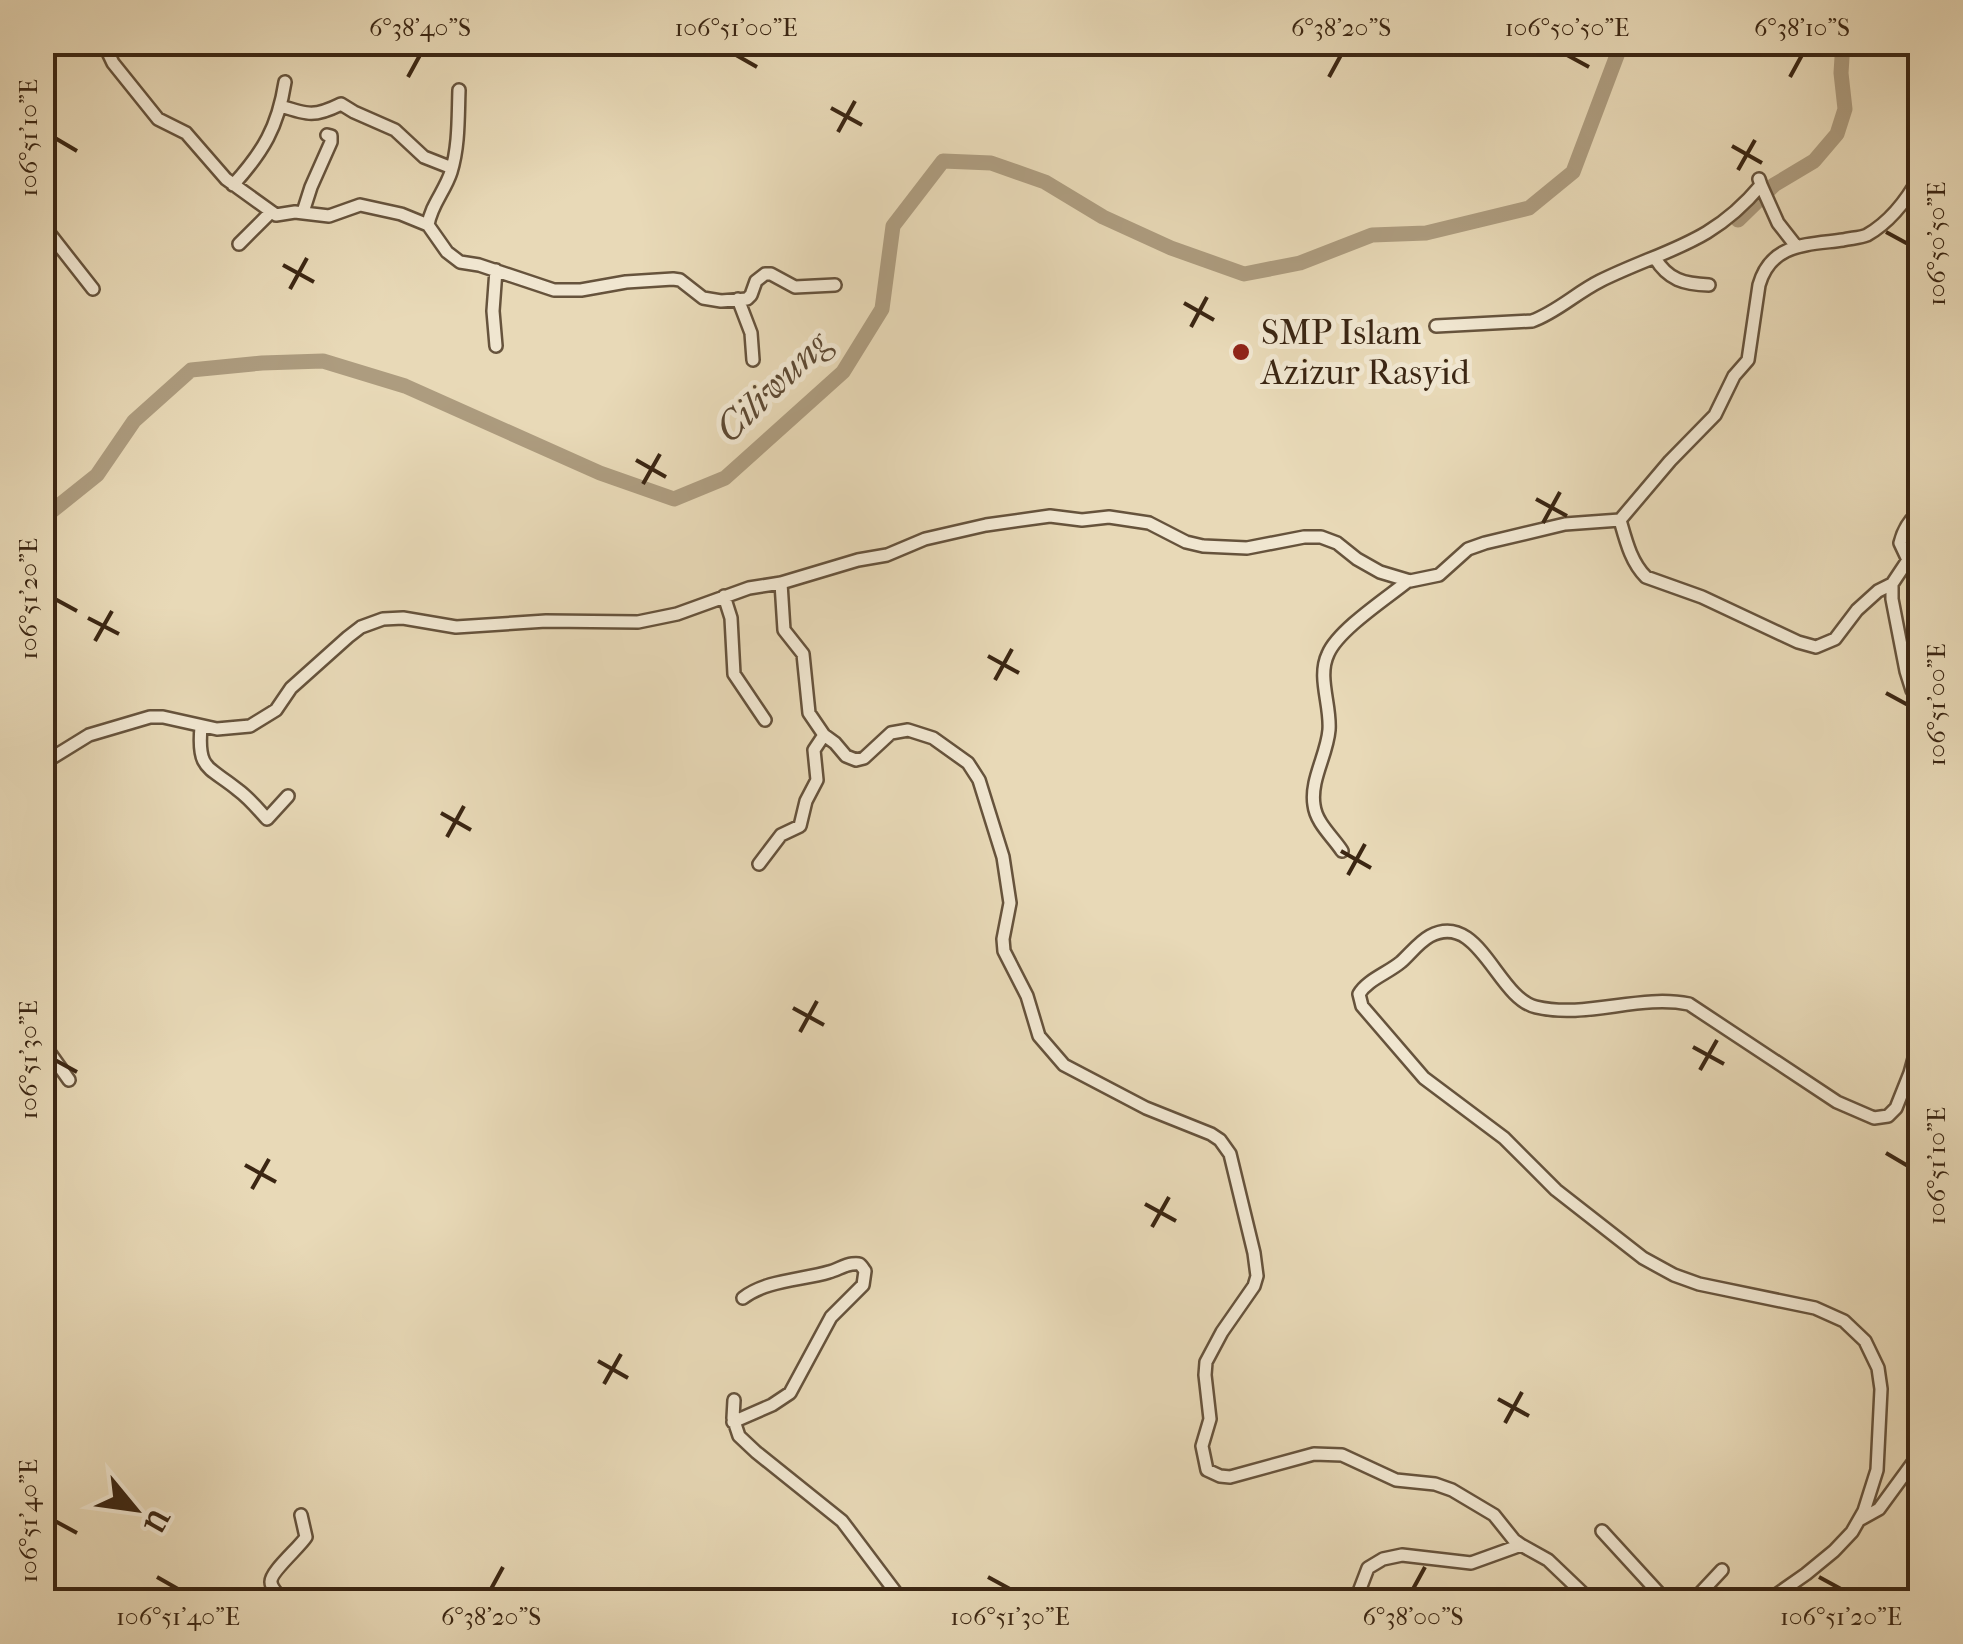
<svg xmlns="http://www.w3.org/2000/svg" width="1963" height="1644" font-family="'IM FELL French Canon',serif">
  <rect width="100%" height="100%" fill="#e8d9b7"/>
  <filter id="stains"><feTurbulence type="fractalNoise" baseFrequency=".002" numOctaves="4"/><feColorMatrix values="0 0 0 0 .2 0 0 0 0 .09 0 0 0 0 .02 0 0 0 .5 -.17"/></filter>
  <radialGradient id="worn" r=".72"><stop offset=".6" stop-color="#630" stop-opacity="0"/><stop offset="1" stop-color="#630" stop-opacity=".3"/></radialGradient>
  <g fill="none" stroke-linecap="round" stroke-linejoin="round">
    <path stroke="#ad9c7f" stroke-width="15" d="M1738,220L1774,185L1814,161L1837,134L1845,109L1841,73L1843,42
      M42,519L97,475L134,421L191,370L262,363L323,361L405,386L600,473L674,499L725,478L843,372L882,309L893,226L943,161L991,163L1045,182L1103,217L1171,248L1244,274L1300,263L1372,235L1426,233L1529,208L1573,172L1622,42"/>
    <g stroke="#66533c" stroke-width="16">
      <path id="minor" d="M103,42L113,63L158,119L186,133L226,179L276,215L295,212L329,216L360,205L401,214L428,225L447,252L460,262L479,265L554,290H581L626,282L673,279L680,280L703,298L721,301L747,299L751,295L756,281L765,274H771L795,287L835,285
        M42,45L45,42
        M281,106C308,115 315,117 341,104L354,112L395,130L424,157L452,168
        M233,185C263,152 278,127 285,82
        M1761,185L1778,223L1796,246
        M303,212L311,187L331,142V136L327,135
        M42,224L93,289
        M428,225C431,205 445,191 451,172C459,146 458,118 459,90
        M239,244L270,213
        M1655,258C1668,280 1684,284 1709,285
        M738,299L751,333L753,360
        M1436,326L1532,321C1557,312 1576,293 1600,281C1665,249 1711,245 1761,185L1759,179
        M496,346L493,311L496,270
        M1620,520C1626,541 1631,562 1646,577L1702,597L1798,642L1816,647L1835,639L1857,610L1878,591L1892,584L1908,560L1900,543C1903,531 1910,519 1920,512
        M1892,584V599L1906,671L1912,690L1920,701
        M724,596L731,618L734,674L765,720
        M201,727C197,771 209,766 238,790C249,798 258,809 267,819L288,796
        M824,735L835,743L846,756L856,760L864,758L891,733L908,730L933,738L968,763L979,780L1003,857L1010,903L1003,939L1004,951L1027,996L1039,1036L1064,1065L1146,1108L1211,1134L1220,1140L1230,1154L1254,1253L1257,1276L1254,1286L1222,1332L1206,1362L1205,1375L1210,1419L1202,1446L1207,1470L1220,1476L1230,1477L1314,1454L1342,1455L1396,1480L1435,1484L1452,1490L1494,1515L1514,1540L1521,1545
        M42,764L89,735L150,717H163L217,729L250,726L276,710L291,688L348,637L361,627L383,619L403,618L456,627L546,621L638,622L677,614L749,588L781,583L858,560L887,555L925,539L986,525L1050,516L1082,520L1109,517L1149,523L1186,542L1203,546L1247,548L1304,537H1321L1337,543L1357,559L1380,572L1410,581L1439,575L1468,549L1485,543L1565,524L1620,520L1670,461L1715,415L1734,376L1748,360L1759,285C1771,243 1806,245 1843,240C1851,238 1860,238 1867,235C1890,222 1908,198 1920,176
        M1342,851C1333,837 1316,823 1314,805C1310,780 1327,755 1329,730C1331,705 1317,677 1328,654C1338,630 1387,598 1408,581
        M759,864L781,835L800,826L806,801L817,780L814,750L824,735L809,713L803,654L784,630L781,583
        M42,1042L69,1080
        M734,1400L733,1418L739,1436L756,1452L842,1521L903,1602
        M733,1422L772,1405L790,1393L831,1317L863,1285L865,1271C860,1264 861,1263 852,1264C844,1265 837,1270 829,1272C802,1280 766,1280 743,1298
        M1861,1519L1879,1509L1920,1453
        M1602,1531L1667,1602
        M285,1602C281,1597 271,1589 271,1582C270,1572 300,1547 306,1537L301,1515
        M1355,1602L1368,1568L1383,1559L1402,1555L1471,1563L1521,1545L1548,1560L1592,1602
        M1692,1602L1722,1570
        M1766,1602L1806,1574L1834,1551L1852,1532L1864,1511L1877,1470L1881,1389L1878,1368L1865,1341L1844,1321L1815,1308L1699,1284L1674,1275L1643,1258L1556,1190L1504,1138L1424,1078L1362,1006L1359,994C1367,980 1388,973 1401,962C1410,954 1419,942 1430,936C1479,910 1497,998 1536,1007C1586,1019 1639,994 1689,1004L1837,1102L1874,1118L1888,1116L1896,1108L1910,1073L1920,1037"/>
    </g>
    <use href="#minor" stroke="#f0e6d0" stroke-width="11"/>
  </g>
  <path fill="none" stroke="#3b2613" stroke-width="4" d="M736,55L757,67M1567,55L1589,67M408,77L420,55M1329,77L1341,55M1790,77L1802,55M831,108L862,125M838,132L855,101M55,138L77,151M1732,146L1762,163M1738,170L1755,140M1886,232L1908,244M283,265L314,282M290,289L307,258M1184,303L1214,320M1191,327L1207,297M636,460L666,477M643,484L660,454M1536,499L1567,516M1543,523L1560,492M55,599L77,611M88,618L119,634M95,641L112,611M988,656L1019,673M995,680L1012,649M1886,693L1908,705M441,813L471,830M447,837L464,806M1341,851L1371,868M1348,875L1365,844M793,1008L824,1025M800,1032L817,1001M1693,1047L1724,1064M55,1060L77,1072M1700,1070L1717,1040M1886,1153L1908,1166M245,1165L276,1182M252,1189L269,1159M1145,1204L1176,1221M1152,1227L1169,1197M598,1361L628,1378M604,1384L621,1354M1498,1399L1529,1416M1505,1423L1522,1392M55,1521L77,1533M157,1577L178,1589M988,1577L1010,1589M1819,1577L1841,1589M491,1589L503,1567M1413,1589L1425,1567"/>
  <circle fill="#8f2418" stroke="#f0e6d0" stroke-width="4" cx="1241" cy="352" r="10"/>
  <g text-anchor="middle" stroke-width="10" stroke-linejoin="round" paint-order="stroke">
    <g font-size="35" fill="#3b2613" stroke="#f0e6d0" text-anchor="start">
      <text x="1261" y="344">SMP Islam<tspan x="1261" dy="40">Azizur Rasyid</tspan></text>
    </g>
    <g font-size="38" font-style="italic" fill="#5d4933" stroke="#f0e6d0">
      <text transform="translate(772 386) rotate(-44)" y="13">Ciliwung</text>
    </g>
  </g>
  <rect width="1963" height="1644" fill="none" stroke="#e8d9b7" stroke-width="110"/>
  <g transform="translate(135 1509) rotate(119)" stroke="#f0e6d0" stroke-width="8" paint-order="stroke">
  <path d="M0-8L18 38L0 25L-18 38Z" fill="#3b2613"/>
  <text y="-15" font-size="28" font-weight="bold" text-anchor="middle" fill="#3b2613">U</text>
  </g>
  <rect x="55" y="55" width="1853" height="1534" fill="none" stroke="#3b2613" stroke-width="4"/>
  <g font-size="25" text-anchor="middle" fill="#3b2613">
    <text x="420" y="36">6°38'40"S</text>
    <text x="736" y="36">106°51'00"E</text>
    <text x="1341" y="36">6°38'20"S</text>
    <text x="1567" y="36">106°50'50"E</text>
    <text x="1802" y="36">6°38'10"S</text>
    <text transform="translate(28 138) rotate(-90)" y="9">106°51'10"E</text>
    <text transform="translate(1936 244) rotate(-90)" y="9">106°50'50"E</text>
    <text transform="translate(28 599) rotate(-90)" y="9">106°51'20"E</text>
    <text transform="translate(1936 705) rotate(-90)" y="9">106°51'00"E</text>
    <text transform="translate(28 1060) rotate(-90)" y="9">106°51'30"E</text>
    <text transform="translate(1936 1166) rotate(-90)" y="9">106°51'10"E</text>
    <text transform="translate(28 1521) rotate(-90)" y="9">106°51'40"E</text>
    <text x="178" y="1625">106°51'40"E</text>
    <text x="491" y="1625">6°38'20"S</text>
    <text x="1010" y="1625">106°51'30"E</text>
    <text x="1413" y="1625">6°38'00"S</text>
    <text x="1841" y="1625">106°51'20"E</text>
  </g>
  <rect width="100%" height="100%" filter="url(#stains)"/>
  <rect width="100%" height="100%" fill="url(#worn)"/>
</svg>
